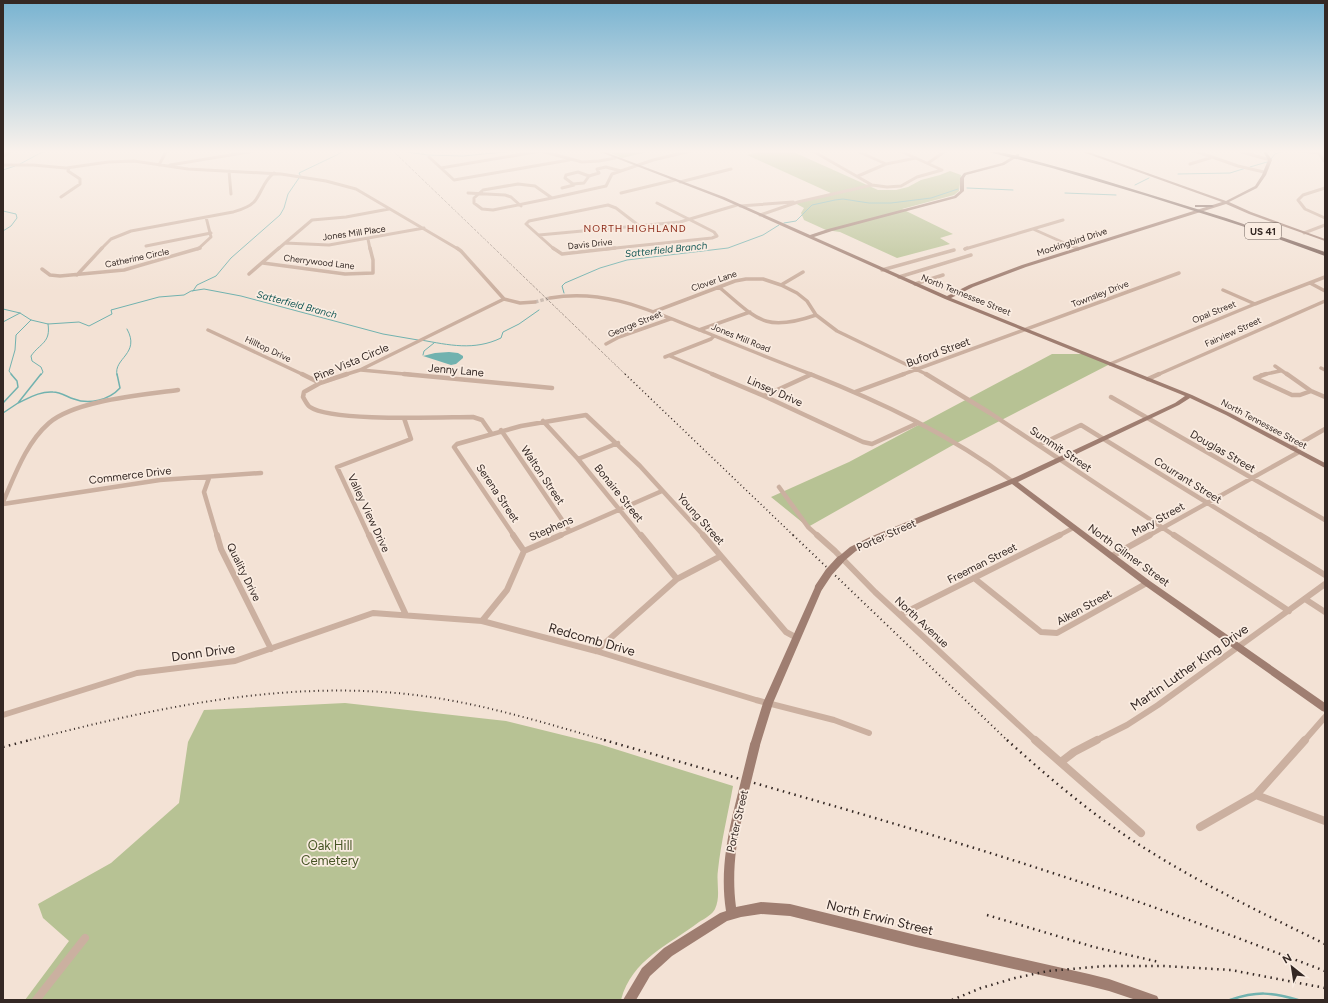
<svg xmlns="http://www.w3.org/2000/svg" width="1328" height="1003" font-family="Figtree,sans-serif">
  <rect width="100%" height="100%" fill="#f3e2d5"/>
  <path fill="#b7c294" d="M605,150H655L622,158Z
    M765,150H789L878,190H896L908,187L921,180L940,175L950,171L961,175L959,191L954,195L902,209L953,234L940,238L950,244L897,258L840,232L826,230L804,220L801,213L804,208L795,203L833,194L747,155Z
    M1052,354H1085L1110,364L953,445L808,527L771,497L849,462Z
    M345,703L506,721L599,744L733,786C728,814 721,842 718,870C716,883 721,896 715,909C713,914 704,919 699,922C669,945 632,959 621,1000H25L69,941L43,918L38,904L111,863L179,803L188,742L204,710Z"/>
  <path fill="#71b2af" d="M449,352L458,353L463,356V358L456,364L451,365L423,356L435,353Z"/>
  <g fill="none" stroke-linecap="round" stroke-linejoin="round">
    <path stroke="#71b2af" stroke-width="1" d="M354,150L400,151L428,155L463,156L526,150
      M1271,159L1275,154L1286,150
      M20,164L46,150
      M1250,167L1267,162
      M3,170L15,166
      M1178,174L1230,173L1246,168
      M300,175L299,173L347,150
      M1135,185L1149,178
      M967,188L1013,190
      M1065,193L1116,195
      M3,211L16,214L17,218L11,226L3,231
      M784,223L796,221L812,205L835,200L843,199L869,203H891L931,198L958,189
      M193,291L197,285L216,276L231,258L280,215L284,208L288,194L299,178
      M564,293L562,286L565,283L600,268L627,260L728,248L763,235L779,225
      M3,309L20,313L31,320L48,324L79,322L89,326L112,314L111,310L159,297L184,295L191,291L204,289L241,296L383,334L418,340
      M3,322L20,313
      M421,340C449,345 474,351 501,338L503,332L519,324L539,310
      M423,355L424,351L434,343
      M12,375L9,371L15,350L16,335L31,320
      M41,375L43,372L41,367L32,361L31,356C40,343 51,343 48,324
      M117,375C113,358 141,354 127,329"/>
    <path stroke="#71b2af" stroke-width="1.5" d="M3,403L18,387L17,381L11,374
      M18,403C29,398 40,391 53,392C61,392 67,397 74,399C89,405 109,400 120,388L117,374
      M3,413L18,403L41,374"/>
    <path stroke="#71b2af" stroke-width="2.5" d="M1230,1000C1257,991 1271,992 1298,1000"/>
    <path stroke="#cdbdb2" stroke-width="3.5" stroke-dasharray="3.5 2" stroke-linecap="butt" d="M535,302L550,298"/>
    <path stroke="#cbb0a0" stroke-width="3" d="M811,150L872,185L887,187L901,186L917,177L942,170L898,150
      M855,150L886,164
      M1192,150L1238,166L1264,172
      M1292,150L1319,153L1324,161
      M601,152L609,150
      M1242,152L1270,160
      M3,156L14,150
      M429,157L454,180L569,160
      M928,163L947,150
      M1190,164L1210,158
      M3,165H33L66,168L108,162L134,161L188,169L281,174L326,181L356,189L458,249
      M159,165L167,150
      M170,165L260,150
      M441,168L541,151L582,162L599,161L615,158
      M229,171L231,194
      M578,172L589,176L584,183L573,184L565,178L566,175Z
      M589,176L599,173L597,169L606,167L621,171
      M858,176L886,164L916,158
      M680,182L731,169
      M518,184L535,186L552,198L493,210L482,209L474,203V198L483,190Z
      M562,188L574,185
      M1325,188L1303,195L1298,200L1305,209L1325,218
      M468,193L505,195L511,197L521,206
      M621,193L675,180
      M61,197L80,184V179L68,171L69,168
      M552,198L606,186L612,174L653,160L695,150
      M740,206L793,202
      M760,215L798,202L872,185
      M1033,229L1078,249
      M1304,233L1325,225
      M539,235L680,222L737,205
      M368,239L370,249
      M285,243L329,245L424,228
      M146,246L211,233
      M101,249L111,239L131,231L233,212C240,210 248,208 254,202C262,193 263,181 274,173
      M198,249L211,237L206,217
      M278,249L312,220L346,217L389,209
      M554,249L526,224L529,221L608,205L616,208L638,225
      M606,249L712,238L717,236L714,232L657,203
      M965,249L1063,220"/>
    <path stroke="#cbb0a0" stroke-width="3.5" d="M457,248L461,251L504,299L520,303L535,302
      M553,248L562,254L615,248
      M1077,248L1078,249
      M965,249L967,248
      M263,263L345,274L373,273V260L370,248
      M42,269L50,275L60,276L124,270L200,248
      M882,270L954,250
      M249,274L279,248
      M77,275L102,248
      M899,277L971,255
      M1310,283L1325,291
      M915,284L943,275
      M781,285L803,272
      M719,287C757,319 764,333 816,315
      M1223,290L1255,304
      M550,298C607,288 653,312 705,332C741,347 777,361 813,375
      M653,312L735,281L746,279H763L781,285L797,293L807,301L816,315L837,331L928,375
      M208,330L304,375
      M699,330L750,312
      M606,344L619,337L670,319
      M670,356L715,375
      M665,357L711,339L714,336
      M1110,364L1255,304L1325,277
      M1275,366L1288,375
      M1321,368L1325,370
      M361,370L415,375
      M344,375L360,370L504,299
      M901,375L1179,273
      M1157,375L1325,301
      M1261,375L1280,371"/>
    <path stroke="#cbb0a0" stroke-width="4.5" d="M302,374L320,383
      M347,374L320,383L304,392L303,397C305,400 307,405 310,407C331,422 443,417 473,417L482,420L491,433
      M404,374L552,388
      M712,374L764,396L863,442L872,444L918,423
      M810,374C881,402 951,435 1012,481
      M926,374L990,413L1175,536
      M1266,374L1255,378L1292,395H1300L1311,391
      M1287,374L1311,391L1325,397
      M1148,379L1159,374
      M855,392L904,374
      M764,396L810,375
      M1111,397L1325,520
      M543,421L578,459L641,536
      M501,430L569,530
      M1039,445L1081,425L1261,536
      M1292,448L1325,429
      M578,459L618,443
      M209,478L204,492L217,536
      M779,487L808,527L818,536
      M3,502C15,475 26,443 49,423C76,400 143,395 178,390
      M3,504L160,480L261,473
      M369,536L337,467L411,439L404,418
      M514,536L454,447L457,444L521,426L586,415L640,466L704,536
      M559,536L662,491
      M1058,536L1073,528
      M1148,536L1299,452"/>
    <path stroke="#cbb0a0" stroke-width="6" d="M217,535L221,549L271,649
      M369,535L406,615
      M513,535L524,551
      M641,535L677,579
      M703,535L786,632L797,638
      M817,535L835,551L875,592L1036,741
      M1174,535L1289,611
      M1260,535L1325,575
      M1112,556L1150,535
      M974,578L1041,632L1057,633L1147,583
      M1305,599L1325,612
      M900,615L1060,535
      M482,621L507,590L524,551L561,535
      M596,651L677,579L721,556
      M3,715L137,673L235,661L373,613L482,621L596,651L756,700L834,720L869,733
      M1095,741L1127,725L1158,705L1325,584
      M1304,741L1325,717"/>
    <path stroke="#cbb0a0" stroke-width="8" d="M1035,740L1141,833
      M1061,762L1074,752L1097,740
      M1256,795L1325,821
      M1200,827L1256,795L1305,740
      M36,1000L85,938"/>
    <path fill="#9f7e71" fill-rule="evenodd" d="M595,150H600L724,197L810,235L828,229L954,196L960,191V178L964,173L1002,163L1017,154H1019V156L1004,165L966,175L964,178V191L956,198L832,231L814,237L947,296L969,285L1022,265L1222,202L1077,150H1083L1226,201L1255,186L1262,175L1268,160L1262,150H1265L1272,160L1266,175L1257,188L1229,202L1251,212L1325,239V241L1249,214L1226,204L1026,267L973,287L951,298L1192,395L1230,413L1325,463V468L1226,415L1190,398L1179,405L1018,482L1150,581L1325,703V712L1322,711L1144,585L1012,484L876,541L856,551L843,562H837L836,560L837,558L850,547L870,537L1016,477L1175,403L1185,396L945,299L722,199Z
      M819,584L822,585L823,587L773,703L760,745L758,748L755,749L752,748L750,745L763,703L815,587L816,585Z
      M737,813L741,814L742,818C735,847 732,877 736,907L761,902L790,904L916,935L1089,974L1109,979L1157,996L1159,1000H1136L1109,991L1089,986L916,947L790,916L761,914L741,917L727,921L672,956L650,976L636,1000H623L642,968L664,948L720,913L726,911C721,879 725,849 732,818L733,814Z"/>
    <path fill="#785c53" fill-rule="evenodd" d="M981,150H991L1018,156L1090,176L1226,218L1325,252V256L1248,228L1147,196L1052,168Z
      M1197,205H1212L1214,206L1212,207H1195V205Z"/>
    <path stroke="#342824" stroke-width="1" stroke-dasharray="0.5 1.5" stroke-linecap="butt" d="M392,150L626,375"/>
    <path stroke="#342824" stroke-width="1.5" stroke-dasharray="1 3" stroke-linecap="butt" d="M625,374L794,536"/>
    <path stroke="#342824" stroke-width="2" stroke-dasharray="1 3.5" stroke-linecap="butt" d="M793,535L1008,741
      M26,741C147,710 270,682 396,693C468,699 538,721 608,741"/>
    <path stroke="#342824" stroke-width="2.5" stroke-dasharray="1.5 4.5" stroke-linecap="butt" d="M604,740C760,785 917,828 1071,879C1157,907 1241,939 1325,971
      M1007,740C1047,776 1089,812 1135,842C1195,881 1260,912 1325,944
      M3,747L30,740
      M987,915L1094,947L1159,962
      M952,1000L981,988L1015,978L1048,971L1105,966H1164L1231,970L1325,988"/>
    <path stroke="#9f7e71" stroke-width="8" d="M819,587L829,572L840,560"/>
    <path stroke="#9f7e71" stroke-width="10" d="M737,818L755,745"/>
  </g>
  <linearGradient id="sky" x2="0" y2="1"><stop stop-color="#78b3d1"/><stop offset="0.52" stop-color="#faf2ec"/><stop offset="1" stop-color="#faf2ec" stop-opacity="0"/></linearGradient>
  <rect width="1328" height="291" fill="url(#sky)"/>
  <g text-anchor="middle" stroke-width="3.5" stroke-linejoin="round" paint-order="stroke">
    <g font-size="9" fill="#342824" stroke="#faece1">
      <text transform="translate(354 233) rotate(-8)" y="3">Jones Mill Place</text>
      <text transform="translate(1072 242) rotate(-18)" y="3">Mockingbird Drive</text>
      <text transform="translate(590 244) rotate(-6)" y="3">Davis Drive</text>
      <text transform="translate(137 258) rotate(-12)" y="3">Catherine Circle</text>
      <text transform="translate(319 262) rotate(7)" y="3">Cherrywood Lane</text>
      <text transform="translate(714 281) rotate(-19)" y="3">Clover Lane</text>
      <text transform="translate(1100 294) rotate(-21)" y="3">Townsley Drive</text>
      <text transform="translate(966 295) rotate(22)" y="3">North Tennessee Street</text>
      <text transform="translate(1214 312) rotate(-22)" y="3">Opal Street</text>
      <text transform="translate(635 324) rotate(-22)" y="3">George Street</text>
      <text transform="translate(1233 332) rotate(-24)" y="3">Fairview Street</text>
      <text transform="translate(741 338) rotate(22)" y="3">Jones Mill Road</text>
      <text transform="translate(268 349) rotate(25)" y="3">Hilltop Drive</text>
      <text transform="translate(1264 424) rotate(28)" y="3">North Tennessee Street</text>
    </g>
    <g font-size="10" letter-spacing="1" fill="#8a2816" stroke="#faece1">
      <text x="635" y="232">NORTH HIGHLAND</text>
    </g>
    <rect fill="#faece1" stroke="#6f635d" stroke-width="1" x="1245" y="223" width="36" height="16" rx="3"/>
    <g font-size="10" font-weight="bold" fill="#342824">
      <text x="1263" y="235">US 41</text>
    </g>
    <g font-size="10" font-style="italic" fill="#165957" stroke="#faece1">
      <text transform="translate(666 249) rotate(-6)" y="4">Satterfield Branch</text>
      <text transform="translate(297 304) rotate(15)" y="4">Satterfield Branch</text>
    </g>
    <g font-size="11" fill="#342824" stroke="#faece1">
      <text transform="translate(938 352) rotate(-20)" y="4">Buford Street</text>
      <text transform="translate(351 362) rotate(-23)" y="4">Pine Vista Circle</text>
      <text transform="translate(456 370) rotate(5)" y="4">Jenny Lane</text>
      <text transform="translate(775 391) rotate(24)" y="4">Linsey Drive</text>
      <text transform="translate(1061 449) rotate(34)" y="4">Summit Street</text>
      <text transform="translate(1223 451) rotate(30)" y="4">Douglas Street</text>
      <text transform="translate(130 475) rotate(-7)" y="4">Commerce Drive</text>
      <text transform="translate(543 475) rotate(56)" y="4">Walton Street</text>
      <text transform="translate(1188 480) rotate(32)" y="4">Courrant Street</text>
      <text transform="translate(498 493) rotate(56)" y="4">Serena Street</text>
      <text transform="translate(619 493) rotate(51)" y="4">Bonaire Street</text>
      <text transform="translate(369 513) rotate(65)" y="4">Valley View Drive</text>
      <text transform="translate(701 519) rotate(48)" y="4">Young Street</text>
      <text transform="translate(1158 519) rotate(-29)" y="4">Mary Street</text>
      <text transform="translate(551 528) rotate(-24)" y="4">Stephens</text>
      <text transform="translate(886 535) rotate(-24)" y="4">Porter Street</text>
      <text transform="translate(1129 555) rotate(36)" y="4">North Gilmer Street</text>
      <text transform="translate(982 563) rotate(-27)" y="4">Freeman Street</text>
      <text transform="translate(244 572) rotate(64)" y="4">Quality Drive</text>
      <text transform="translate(1084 607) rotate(-29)" y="4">Aiken Street</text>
      <text transform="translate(922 622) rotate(43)" y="4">North Avenue</text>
      <text transform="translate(737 821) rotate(-77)" y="4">Porter Street</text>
    </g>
    <g font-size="13" fill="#342824" stroke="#faece1">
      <text transform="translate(592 639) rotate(16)" y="5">Redcomb Drive</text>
      <text transform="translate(203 652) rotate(-8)" y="5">Donn Drive</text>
      <text transform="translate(1189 667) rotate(-35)" y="5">Martin Luther King Drive</text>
      <text transform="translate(880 917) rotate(14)" y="5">North Erwin Street</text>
    </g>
    <g font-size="13" fill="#475526" stroke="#faece1">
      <text x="330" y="850">Oak Hill<tspan x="330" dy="15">Cemetery</tspan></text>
    </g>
  </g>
  <rect width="1328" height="1003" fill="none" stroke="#342824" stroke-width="8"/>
  <g transform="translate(1292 967) rotate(330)" stroke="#faece1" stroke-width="3" paint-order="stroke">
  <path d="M0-3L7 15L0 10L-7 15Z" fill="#342824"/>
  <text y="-6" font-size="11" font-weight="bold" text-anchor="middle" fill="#342824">N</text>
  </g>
</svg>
